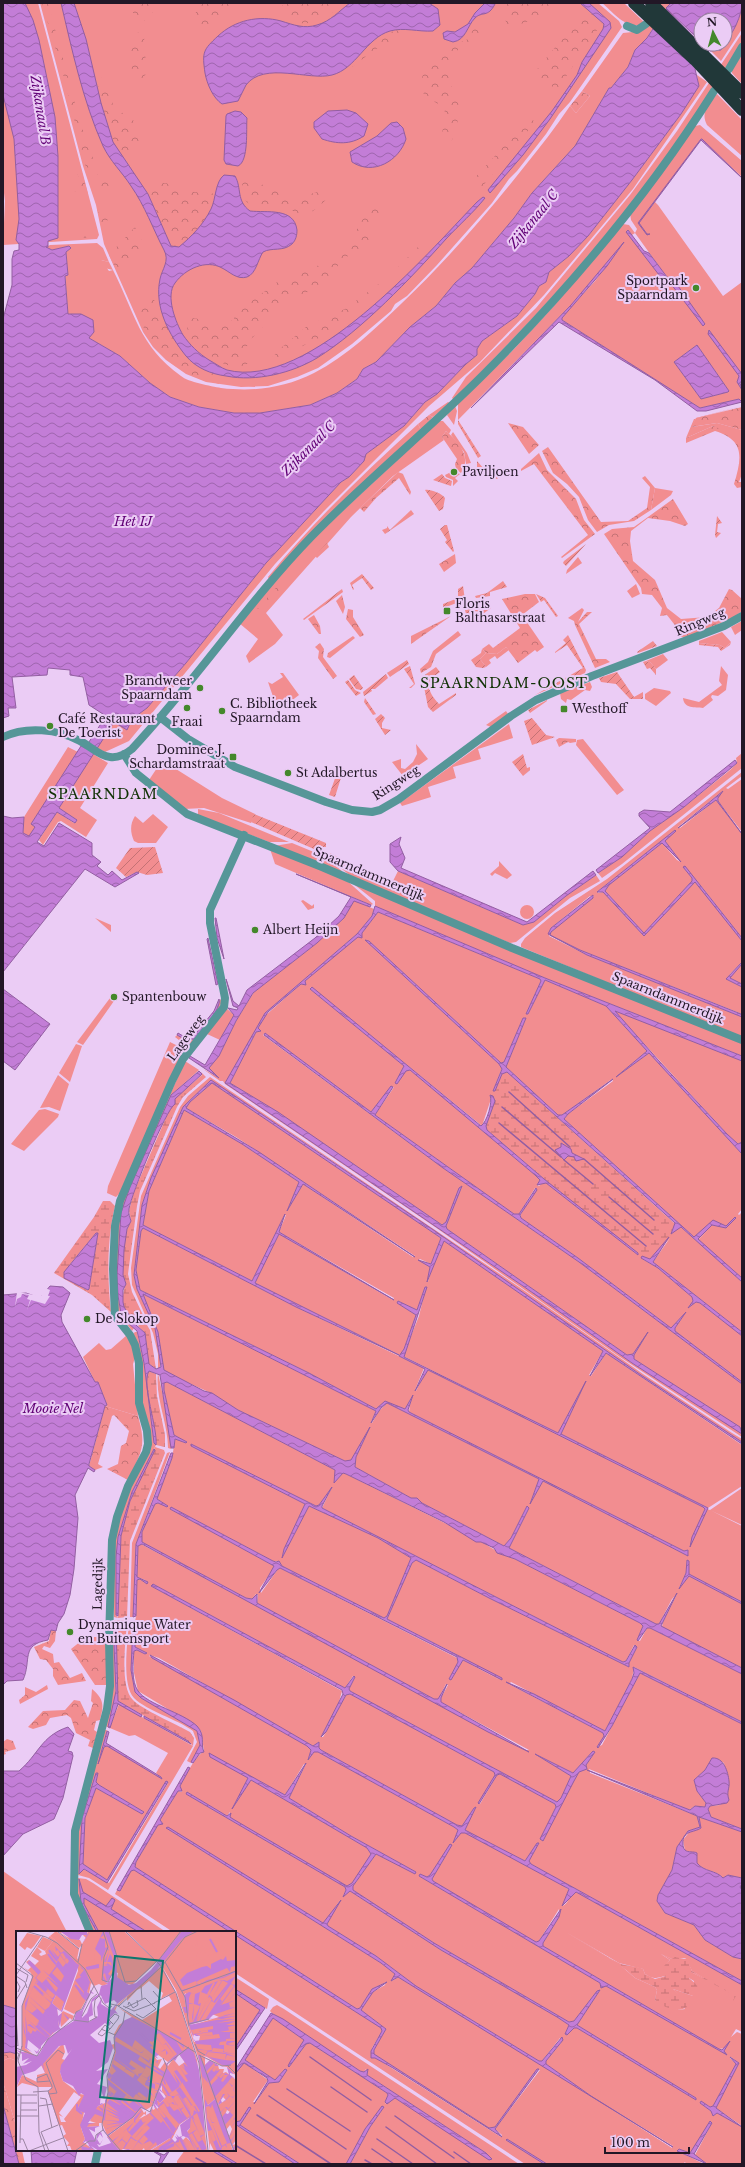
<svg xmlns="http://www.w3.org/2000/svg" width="745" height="2167" font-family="'Libre Baskerville',serif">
  <defs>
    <pattern id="forest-crowns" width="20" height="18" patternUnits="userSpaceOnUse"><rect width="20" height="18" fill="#f28d90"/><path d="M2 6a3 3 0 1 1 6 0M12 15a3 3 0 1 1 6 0" fill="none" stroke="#c47275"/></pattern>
    <pattern id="wetland-marsh" width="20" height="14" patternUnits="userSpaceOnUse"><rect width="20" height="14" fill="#f28d90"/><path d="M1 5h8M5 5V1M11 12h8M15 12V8" fill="none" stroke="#c47275"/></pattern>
    <pattern id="garden-furrows" width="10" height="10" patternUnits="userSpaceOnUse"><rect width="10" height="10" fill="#f28d90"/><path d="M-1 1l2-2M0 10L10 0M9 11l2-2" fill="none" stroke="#c47275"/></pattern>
    <pattern id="water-waves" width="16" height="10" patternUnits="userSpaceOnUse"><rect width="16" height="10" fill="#c37dd7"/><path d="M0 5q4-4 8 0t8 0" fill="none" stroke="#9e65ae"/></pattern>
  </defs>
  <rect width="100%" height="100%" fill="#ebccf5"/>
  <path fill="#f28d90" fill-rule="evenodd" d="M3,3H38L99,235L97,239L3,245L5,201L3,185Z
    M40,3H598L619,21L622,27L570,102L559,114L546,134L517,171L509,179L492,203L437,265L407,296L395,304L391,311L352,344L318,368L297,377L268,386L241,387L206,382L186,374L166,360L153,347L143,332L104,244L96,205L83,166Z
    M602,3H624L645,23C628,32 614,13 602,3Z
    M661,3H742V29L721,61L706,46V44H725V20H701V42L674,15L653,28L647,38L635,50L628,67L611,88H609L575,146L532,193L514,218L472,268L455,283L436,306L410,327L376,362L363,369L357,379L337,393L310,405L260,413H234L199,407L170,397L150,383L120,356L89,338L81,314H68L65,275H68L66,252L71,248L69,246L52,250L46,247L50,245L97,243L103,248L109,262L101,260L109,271L113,270C135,313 139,346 181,376C188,382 211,386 221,388C254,392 284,388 314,373C347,356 375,329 402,303C446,261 486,215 524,167C540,147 556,127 570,106L576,113L590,96L582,91L623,33L642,31Z
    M742,33V42C708,98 671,153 631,205C577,274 515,337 454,400L452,398L466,377L536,308L630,195L677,131Z
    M742,52V84L732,73V68Z
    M697,75L707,82L633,189L544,295L480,362L429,406L324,511L275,564L129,741L105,752L97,748L114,722L127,729L132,719L147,708L186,663L266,563L341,482L349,477L363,462L366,454L404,426L425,402L437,394L466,364L477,355V349L482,341L517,316L535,294L539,286L546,282L549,272L569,256L588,236L632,180L681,114L698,86Z
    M717,94L742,120V156L707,125C700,112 709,104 717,94Z
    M700,125L742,161V177L701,139L650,208L655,202L658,205L723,296L742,282V383L739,378L737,382L742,390V401L739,399L700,408L562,320L561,318L595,281L624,243L571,305L458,420V404L515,348L553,307L623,224L629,225L635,233L637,229L631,220L630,213L695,126ZM628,231L632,235L635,233L671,283L666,284L627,232ZM697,345L729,391L728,392L701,399L674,362Z
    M448,402L450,403L433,417L429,415Z
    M455,406L457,411L454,425L447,415Z
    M742,406L696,418L692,427L717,423L742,430V444L713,426L686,438L694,419Z
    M439,421H443L451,430L449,434L446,431L442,437L444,440L393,476L351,517L266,613L283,635L275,644L249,663L246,656L258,639L239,623L301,550Z
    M418,424L421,430L269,579L268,577C313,522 365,472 418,424Z
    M453,432L467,453L471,463L466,464L464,452L451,435Z
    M451,472L454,475L457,473L460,474L455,478L458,481L453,486V480L446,477L445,475Z
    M655,488L673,491L671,495L651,510Z
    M636,584L640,594L632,598L627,591Z
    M742,621V630L735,635L731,627Z
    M722,632L731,642L725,648L720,645L699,643V641Z
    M506,647L509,650L497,659L495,656L489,660L491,663L486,667L480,659L486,653L497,654Z
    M663,654L668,660L656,669L650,662L646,661Z
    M721,666L728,675L726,690L718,696L712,695L711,697L713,700L703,708C695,707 684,709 683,698L699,702L722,685L719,681Z
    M280,673H283L299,695L278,711L268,682L272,684L283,677Z
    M590,682L592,687L590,691L585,690L571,700L567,699L566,703L561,699L560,693Z
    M654,688L670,691L671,693L656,706L645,699V694Z
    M506,711L508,714L491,727L486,725Z
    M509,724L513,738L478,749L481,759L453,767L456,778L428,787L431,797L402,806L400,803Z
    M583,739L624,790L617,795L576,745L577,740Z
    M416,744L428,759L403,776L392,762L401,759V768L405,769L413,762L417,754Z
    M68,747L78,752L33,821L31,824L35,827L29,837L23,833L24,817Z
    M742,753V768L622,864L602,878L598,873L622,857L650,831L684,807L730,770L737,763L736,758Z
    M93,754L108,763L80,808L97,820L86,837L61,821L58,822L43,845L39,840L57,812L74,823L77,820L59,808Z
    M164,764L167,766L168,764L222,798L255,814L251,823L204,808L184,809L149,780L157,768L160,770Z
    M742,772V776L726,788L728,789L742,779V832L718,801L719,794L678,827L680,828L716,800L742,834V938L702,887L683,867L692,878V881L644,933L605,891L609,885L662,843L677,860L681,862L665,841L675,830L598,891V893L603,892L644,936L691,885L696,882L742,941V962L730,974L728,980L742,987V1014L580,950L550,935L551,932L594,896H590L551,928L549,936L587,955L742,1017V1038L521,947V944L525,938L555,913L607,879Z
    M198,809L219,813L289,842H269L198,815Z
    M153,814L168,827L156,843H138L134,841C130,832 130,824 135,816L143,823Z
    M292,843L321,855L328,854L331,862L343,872L274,846Z
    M270,849L344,878L373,904L371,905L275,864Z
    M330,853L375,876L393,881L398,871L523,925L534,922L566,896L596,875L600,881L570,898L516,942L510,943L352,877L333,862Z
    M499,861L512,875L507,879L495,873L492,876L490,874L499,866Z
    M351,882L742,1043V1056L545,978L381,909L375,906V901Z
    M303,900L312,906L314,904V908L308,910L301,901Z
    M354,900L374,909L372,916L357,934L265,1013L229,1080L225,1083L523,1286L632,1363L735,1429L742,1434V1437L620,1357L435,1227L225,1084L223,1081H220L203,1069L219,1078L209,1068L221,1052L236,1021L254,992L317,943L344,918Z
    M520 912a7 7 0 1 1 14 0a7 7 0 1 1-14 0Z
    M378,912L540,979L541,981L526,1014H528L545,980L606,1006L647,1051L616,1077L649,1053L742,1154V1209L738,1214L739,1215L742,1212V1278L698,1240L712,1225L727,1227L736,1218L735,1217L726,1226L710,1223L697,1236L694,1237L564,1119L568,1114L613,1081L612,1079L562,1115H558L506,1067L526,1018H523L504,1062L501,1063L369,941L365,940L499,1064L502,1068L493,1091L507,1072L675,1224V1230L681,1227L742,1282V1332L653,1262L670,1238L651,1259L644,1260L658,1268L692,1297L693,1301L688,1308L696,1302L700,1303L742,1336V1382L675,1331V1328L686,1312L671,1328L578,1258L521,1218V1214L537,1189L535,1188L519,1214H514L375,1115L394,1087L390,1088L371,1112L265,1033L263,1035L443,1168L579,1262L742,1384V1429L634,1359V1355L648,1332L633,1354L627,1355L447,1229L446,1226L462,1186L459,1188L446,1222L442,1225L280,1114L230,1083L256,1032L260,1031L258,1028L266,1015L301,984L306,985L305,981L358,936L361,938L362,933ZM311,987L482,1126L491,1099L490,1096L495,1101L486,1125L487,1130L638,1253V1255L546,1183H542L539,1186L537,1185L540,1180L535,1175L410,1070H406L397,1084V1079L404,1066L310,989Z
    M95,918L111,925V932Z
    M742,964V984L729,978Z
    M110,998L114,1001L83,1045L77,1042Z
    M220,999L222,1001L217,1013L192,1043L184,1044L175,1037L177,1035L186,1040L194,1039L215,1013Z
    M226,1008L234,1015L220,1040L207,1034Z
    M616,1010L742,1061V1142L737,1144L727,1134L616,1013Z
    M170,1042L180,1047L181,1055L121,1192L116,1197L107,1193L108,1186Z
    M76,1044L82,1046L70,1082L59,1073Z
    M185,1061L199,1070L171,1095L121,1213L117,1292L121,1313L134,1328L132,1331L119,1313L116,1303V1230L123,1201Z
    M58,1075L69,1084L60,1111L49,1107L40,1108Z
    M210,1077L522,1289L643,1374L732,1433L742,1439V1442C562,1326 391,1196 210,1081L183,1107L151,1178L142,1205L134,1274L137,1289L155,1328L160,1352V1369L158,1370V1354L153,1333L132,1285L131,1268L141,1196L180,1107L188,1096Z
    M212,1083L441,1238L431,1264L420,1259L419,1260L430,1267L428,1282L433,1264L444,1241L603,1351L589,1375L591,1376L606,1353L742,1445V1486L708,1508L561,1434L586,1381L558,1433L403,1356L419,1316L426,1287H425L417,1310L398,1301L397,1303L416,1315L404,1349L400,1355L256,1284L255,1282L279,1234L386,1296L393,1300L394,1298L279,1232L286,1215L284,1216L252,1281L143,1225L149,1191L184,1110L242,1144L299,1182L287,1211L303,1184L413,1257L415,1256L236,1137L186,1108L190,1102Z
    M45,1109L59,1114L58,1117L24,1151L11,1144L39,1110Z
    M143,1228L296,1307L424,1368L415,1390L416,1391L426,1371L428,1370L703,1507L705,1509L689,1547L707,1509L710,1510L742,1488V1525L712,1511L742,1526V1602L689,1574V1561L687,1560L686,1573L679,1588L689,1576L742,1604V1668L662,1627L663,1622L677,1594L672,1599L659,1624H656L509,1548L529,1508L527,1506L511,1538L504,1546L422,1503L417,1498H411L355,1467L356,1457L370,1427L351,1461H345L238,1410L211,1393L166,1373L163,1370L154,1319L142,1296L143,1294L372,1409L376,1411L371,1422L372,1423L379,1411L387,1403L539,1479L530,1504L543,1481L688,1556V1550L684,1551L409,1412L411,1398L405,1409L384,1402L376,1409L309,1373L140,1290L136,1270L141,1231Z
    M135,1332H137L144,1363L154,1443L156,1445L132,1492L118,1537L116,1557V1615L118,1618L114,1617L113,1547L124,1502L145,1457L142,1403L133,1334Z
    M127,1335C132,1345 137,1354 133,1364L138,1416L105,1406L107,1405L98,1383L95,1382L83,1357L99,1343L106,1350L111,1349Z
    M158,1373L170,1429L171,1449L168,1448C168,1423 155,1398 158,1373Z
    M167,1382L335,1470L336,1475L334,1483L343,1473L346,1474L481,1541C492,1549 502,1554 515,1559L640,1623L643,1626L637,1640L640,1641L647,1628H650L742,1674V1722L634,1667L632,1679L605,1731L511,1682L509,1684L603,1733L604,1736L597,1747L602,1745L640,1673L742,1724V1829L711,1817L708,1809L710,1806L720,1805C732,1789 727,1781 724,1763L715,1758L712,1759L705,1770L694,1780L697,1791L706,1803L705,1807L695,1806L689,1810L589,1769L590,1773L697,1816L700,1827L688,1831L677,1847L672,1870L658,1895L657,1901L665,1913L694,1925L705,1940L733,1957L742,1959V1981L531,1864L529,1861L539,1843H537L525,1861L466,1831L465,1828L476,1807L474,1808L462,1826L457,1825L321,1750L319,1748V1742L313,1746L159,1658L150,1655L149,1656L307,1746L311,1750L308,1760L314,1752H318L454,1827L458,1830L453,1843L461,1833H465L564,1886L570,1891L562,1906C569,1904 569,1894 576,1892L742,1985V2032L736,2029L731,2037L737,2032L742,2034V2126L716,2108L739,2063L731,2057L730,2058L736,2064L713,2106L711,2107L700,2101V2103L711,2111L713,2116L717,2113L742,2127V2164H707L695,2155L712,2123L710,2121L692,2152L687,2153L679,2149L678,2151L704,2164H686L685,2162L683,2164H547L507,2139L506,2140L544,2164H525L235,1973V1935L381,2028L382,2031L372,2048L371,2055L501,2137L502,2135L495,2129L540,2070L537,2069L495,2127L489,2128L374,2054V2050L386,2029L361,2010L373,1992L385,1985L386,1982L372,1989L360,2008L357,2009L135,1867L136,1862L158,1825L163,1824L160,1820L178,1791L182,1792L180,1786C187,1774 194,1758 204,1751L201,1731L196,1726L138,1691L134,1673V1651L138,1650L145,1654L147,1653L135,1647L136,1623L133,1622L131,1670L135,1692L141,1698L197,1731L200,1745L191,1763L187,1761L197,1742L193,1731C177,1719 147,1711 134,1698C121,1684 128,1640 129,1622L135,1621L136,1617L137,1580L140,1579L147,1584L145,1580L137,1577L138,1546L141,1544L525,1750H529L441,1702V1698L448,1685L446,1684L438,1699H434L257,1603L258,1595L256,1594L252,1599L246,1598L142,1542V1532L155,1504L158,1503L168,1506L157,1499L172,1458L175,1440L176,1439L186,1443L187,1442L174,1435L164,1390V1383ZM191,1444L316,1506L319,1505L332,1487L322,1508L623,1662L626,1661L634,1645L637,1647L629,1663V1667L489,1598L416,1560L412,1563L387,1619L454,1653L498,1679L463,1660L451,1680L449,1679L458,1662L457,1658L280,1568L278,1569L261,1593L260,1588L274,1568V1566L170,1509L171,1507L273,1561H278L282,1566L384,1618L387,1616L411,1558L378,1538L309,1506L282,1558L284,1549L305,1504L191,1446ZM153,1584L345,1688L353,1676L355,1677L349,1689L350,1691L557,1802L561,1798L571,1776L535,1754L573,1773L593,1751L595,1752L586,1765V1768L579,1772L572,1783L543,1840L541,1839L556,1807L555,1804L500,1774L497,1775L480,1804H478L495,1775L494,1772L350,1694L346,1695L326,1732L323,1737H321L339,1702L342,1691L151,1586ZM208,1753L285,1795L304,1764H306L289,1798L351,1836L416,1872L415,1873L376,1854L353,1886V1890L434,1943L569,2022L574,2021L597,1991L600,1990L577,2025L696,2098V2100L577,2028H574L567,2035L565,2034L569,2025L557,2017L441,1950L350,1891L343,1896L346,1890L345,1887L186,1794L187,1792L227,1816L230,1812V1818L233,1820L347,1886C358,1883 366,1863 371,1854L367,1848L251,1780L232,1809L248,1778ZM167,1827L323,1923L327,1920L340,1900L327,1924L328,1926L376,1956L416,1986L539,2061H542L560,2038L561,2043L546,2061V2064L591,2096L673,2146L672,2148L541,2064L398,1977L392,1981L395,1974L381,1963L171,1831ZM450,1845H452L432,1879L433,1881L535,1942L539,1941L559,1909V1917L543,1943V1946L719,2049L725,2048L724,2052L727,2055L606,1986H600V1983L419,1876L420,1874L427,1877L431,1874ZM566,1932L619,1963L643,1969L645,1974C657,1981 655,1977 667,1976L665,1966L670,1960L661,1954L672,1959L686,1958L692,1971L707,1980L691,1972L689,1978L694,1981L693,1996L673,1989L680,1997L685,2009L678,2010L655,2000L657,1990L655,1987L635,1978L619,1964Z
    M170,1452L136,1544L133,1617H130L132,1543L167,1453Z
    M116,1620L114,1646L116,1696L108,1727H110L119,1704L193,1746L108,1890L89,1878L78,1875L77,1832L104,1730H107L98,1764L104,1747L107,1746L162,1779L156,1773L168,1753L135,1735L129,1736L105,1726L112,1621ZM96,1773H98L96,1782L99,1785L144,1812L142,1814L96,1788L85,1818L83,1864L107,1880L166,1781L168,1783L109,1883L83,1869L79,1874L82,1818Z
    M699,1817L742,1832V1878L728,1875L723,1878C717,1870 704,1872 697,1863V1853L685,1851L683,1840L690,1831L701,1828Z
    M131,1870H134L230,1932H173L115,1894L117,1890L119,1891Z
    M3,1871L54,1907L67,1932H17V2009L3,2005Z
    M78,1878L86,1879L93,1883L166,1932H147L111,1909L114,1900L112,1899L106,1906L82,1892L79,1880L81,1903L97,1932H94L78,1900Z
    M84,1898H87L139,1932H99L84,1904Z
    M235,1977L269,1999L267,2009L235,1989Z
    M235,1993L260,2010L235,2048Z
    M277,2005L284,2009L519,2164H350L370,2127L384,2107L383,2106L365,2129L346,2164H300L240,2125L250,2107L240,2121L235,2122V2074L241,2064H246L268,2080L253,2102H256L269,2083L279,2082L287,2070L285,2069L275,2080L245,2060L273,2018L304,2040L290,2062L289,2067L306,2044L310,2043L387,2093L388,2095L385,2102L386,2104L395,2098L491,2160L486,2153L367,2075L366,2069L364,2072L360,2071L272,2013L270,2011L273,2007Z
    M9,2058L17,2061V2129L3,2082V2061Z
    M235,2124L295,2164H238L215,2150H235Z
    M185,2150H211L234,2164H177V2161Z"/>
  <path fill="url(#forest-crowns)" d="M42,3H48L81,125L94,161L105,175L115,179L116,183L111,185L104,195L98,185L101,178L90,167L86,168L63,74Z
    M128,3H154L153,12L144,21L137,20Z
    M199,3H237L238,9L219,18L209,27L199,23L195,15Z
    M286,3H336L338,6C325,25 298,29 280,15L279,8Z
    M507,3H555C548,12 520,28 508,26L501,11Z
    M588,7L603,21L557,90L534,73Z
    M478,27L481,32C475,45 463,47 452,53C443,70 454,94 461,110L452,140L446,143L442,135L445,108C439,103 429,101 424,94C414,83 430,59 440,51C447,44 459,44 468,39L474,28Z
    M404,29L406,31L403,35L376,49L352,67H349V63C370,48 377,33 404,29Z
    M145,30L144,42L147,73L140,81L133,78L128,44L132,35Z
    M96,74L110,84L113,106C118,111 123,113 129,117C150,132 139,148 126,163C108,136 101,105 96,74Z
    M582,91L590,96L576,113L570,106Z
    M528,116L535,122L482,187L472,181L523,125Z
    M81,169L88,194L79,195V192L74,191L76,184L72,182L79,177L75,170Z
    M245,181C263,180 275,195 292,196C303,197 314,193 325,190L329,194V197C322,203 315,212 306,214C299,216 295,211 288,209C271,205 249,214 242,194L244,189L242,184Z
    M162,183C175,183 183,191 195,192C201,193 211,190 215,196C211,217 195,234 178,247H174C169,244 153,203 148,194C149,187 156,185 162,183Z
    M101,204L103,210L109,211C110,217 107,224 101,226L97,207Z
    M380,204L385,207C386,221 376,219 369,228L371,240L365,242L356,238L355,233L365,215Z
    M75,220L84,223L87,228L86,239H84L83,229L78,228Z
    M135,227L145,247L131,260L129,269L117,271L109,255Z
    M350,241L360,244V247L357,252L344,258L327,279L303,295L291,298L252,338L250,339L237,328L233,315L280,280L325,263L339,253Z
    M424,241L426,244L400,274L325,335L272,361L268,362L281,348L307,326L345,309L388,277Z
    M101,260L109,262L113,270L100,267Z
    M152,297L161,310L169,331L180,348L211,373L220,375L219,384C170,370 154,355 135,308Z
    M192,318L199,319L205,324H216L225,318L231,319L236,331L248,343L245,354L248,363L245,366L226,365L198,348L189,336L186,323L188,319Z
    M742,407V430L717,423L691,427L696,418Z
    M429,415L433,417L421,430L418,424Z
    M508,423L523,427L539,445L529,454Z
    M713,426L732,434L742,444V474L739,482H742V487L737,488L734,484C742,458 745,440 715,431L686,443V438Z
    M446,431C459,442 472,457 461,473L456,469L455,464L457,459L442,437Z
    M548,447L601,522L628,521L647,508L650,487L642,478L645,476L655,488L651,510L634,521L609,525L597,532L588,520L579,497L567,484L553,473L542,451Z
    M539,453L547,470L576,499L584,520L595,534L562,558L561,557L588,535L534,464L521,471V469Z
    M398,472L403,474L411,492L410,495L399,478L376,498L364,512L360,508Z
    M673,499L688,524L685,526L670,521L648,518L631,531L630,541L633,561L655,580L667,608L681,619L707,617L719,608L729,589L732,590L742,599V611L734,617L688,637H680L681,633L667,615L660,616L662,608L652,595L642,594L641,588L604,534L612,529L634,527Z
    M455,554L456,563L444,572L439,564Z
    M578,557L582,563L566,574L567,570Z
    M280,583L282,587L254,619L249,627L243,625Z
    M525,594H535L539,602L522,615L544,647L537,652L535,650L518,663L506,647L497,654L486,653L482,649L489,644L493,648L520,628L502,599Z
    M342,595L345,607L343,614L336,601Z
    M582,608L584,610L578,622L587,612H592L579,624L596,659H606L610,662L595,668L575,625L574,621L568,618Z
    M348,609L353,610V617L364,635L360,637L346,619Z
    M314,615L320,626L321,634H319L308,619Z
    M451,616L411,644V636Z
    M458,631L461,635L436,654L431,667L421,673L420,669L428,662L433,651Z
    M353,636L355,638L330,658L327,657L328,653Z
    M320,643L324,649L323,657L337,676L333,679L318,658L319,651L315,647Z
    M559,738L576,739V742L570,743L568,742L559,747L556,740Z
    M105,1406L138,1416C147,1447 141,1452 128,1480L107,1469L118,1464L121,1446L126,1443L129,1431L114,1415L112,1416L98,1464L103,1467L95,1470L89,1466Z
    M51,1630L56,1631L55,1641L50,1648L44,1646L42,1649L53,1654L54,1663L59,1662L70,1678L82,1673L86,1681L58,1685L53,1676V1669L46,1660L40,1659L34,1647L49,1641Z
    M86,1637H106L107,1685H95L71,1649Z
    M47,1685L48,1689L20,1704L19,1700L25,1695V1687L36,1692Z
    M92,1689C104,1699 104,1705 100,1720L96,1721L94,1730L97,1732L93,1748L88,1746L90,1740L76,1733L71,1718L67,1715L50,1718L46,1725L33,1729L28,1727L43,1711L65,1710L74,1700L80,1701L88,1718L93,1703L91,1701Z
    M7,1739L13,1741L16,1749L5,1752L6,1754L3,1755V1742Z
    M10,2052L17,2054V2061L9,2058L3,2061V2053Z
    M3,2082L17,2129V2150H22L25,2164H19L3,2105Z"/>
  <path fill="url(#wetland-marsh)" fill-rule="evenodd" d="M742,8V15L723,50H711L725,44V40Z
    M201,1072L206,1077L183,1097L177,1107L140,1191L137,1206L128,1274L132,1292L143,1315L136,1325C133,1317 126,1314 124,1307C121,1299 124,1292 125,1285C126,1283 124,1279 123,1276C122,1263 123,1232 131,1221L129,1211L133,1194L174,1099L202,1075Z
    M506,1072L675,1224L670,1235L650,1259L639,1255L544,1179L485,1128L495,1101L491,1095L502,1074Z
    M103,1201H110L115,1206C107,1240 107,1277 111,1312L92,1295L54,1273L94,1217ZM96,1233H98L89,1289L87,1290L68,1279L71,1263Z
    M144,1320L150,1330L156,1369L148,1363L145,1333L138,1326Z
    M149,1371L156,1374L157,1396L165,1435V1447L156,1445C158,1428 141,1384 149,1371Z
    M155,1447L164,1450L165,1453L130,1541L127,1617L118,1618L121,1536L130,1501Z
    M116,1620L127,1621C126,1640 119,1686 133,1700C143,1710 176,1724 190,1732L194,1738L193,1746L188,1741L118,1701Z
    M566,1932C584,1941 601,1954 619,1963C627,1967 635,1965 643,1969L645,1974L655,1979L666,1976L663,1972L664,1966L670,1960L660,1953L672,1959L675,1957L684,1959L687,1958L692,1971L731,1993L732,1992L736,1996L733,2001L734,1995L691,1972L692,1976L689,1978L697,1985L698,1992L693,1996L673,1989L686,2001L687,2007C676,2014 664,2007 655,2000L657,1990L655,1987L635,1978L626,1970L609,1958L607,1959L605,1956Z"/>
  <path fill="url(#garden-furrows)" d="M458,420L481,456L478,458L458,424Z
    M477,461L485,470L498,478L497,479L477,469Z
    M442,474L445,478L452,481L451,486L433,480Z
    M425,490C430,489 441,493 445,498L443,509L439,511Z
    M411,510L414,514L385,534L382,530L387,528V526L390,530Z
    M717,516L722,523L718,524L717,532L721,533L716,538L715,535Z
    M445,525H447L454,551L453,552L445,542L447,540L440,529Z
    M327,543L329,547L317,558L315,556Z
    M586,544L566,566L563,563L564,561Z
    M362,574L374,588L371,590L362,578L352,585L354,589L353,590L350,583Z
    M503,581L507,587L490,592V596L476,598L475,596L487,593Z
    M463,586L465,600L443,608V604L458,598V589Z
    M342,589L343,592L304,620L303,619Z
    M536,594L545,598L558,616L556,617L544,600L541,602Z
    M488,604L491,608L480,616L476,611L458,624L456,617L466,614L465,610Z
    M568,635L586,670L585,673L535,695L583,668L567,645L555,653V652L566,643L563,640Z
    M653,641L657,646L638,653L637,652Z
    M731,642L730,645L721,651L718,647L699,645V643L720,645L725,648Z
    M482,649L486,653L480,659L486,667L483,668L476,667L471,660L481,653Z
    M407,660L409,664L390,677L387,673Z
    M646,661L650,662L656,669V675L650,668L647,669L643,662Z
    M410,666L415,684L411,688H409L414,684L404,669Z
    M436,667L440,672L430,679C427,690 432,696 439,704L456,693V695L433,712L428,707L422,677Z
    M617,672L634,697L643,692V699H630L616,684L601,682L599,678Z
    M386,674L388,678L375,689H371L372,691L364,696L363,692Z
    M354,675L363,688L361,690L356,689L349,679Z
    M348,680L355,690L361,693L356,696L345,682Z
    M365,698L376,714L373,715L364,702Z
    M547,700V701L530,713L528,710Z
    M381,714L385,718L382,723V728L391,730L385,735L375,719Z
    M532,718L546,735L555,737L532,745L524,721Z
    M523,754L527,768L530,767V770L523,776L512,762Z
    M344,768L335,797L329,795L337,773Z
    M254,814L326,843V847H323L321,852L251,822Z
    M155,847L163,873L147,875L137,872L126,877L116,868L130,848Z"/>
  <path fill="url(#water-waves)" stroke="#935ea2" d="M3,3H25L33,20L39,40L55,117L58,156V238L48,241V247H46L52,250L69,246L71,248L66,252L68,275L65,276L68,314H81L93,320L94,332L89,338L120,356L150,383L170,397L199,407L234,413H260L310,405L337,393L357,379L363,369L376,362L410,327L436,306L455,283L472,268L514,218L532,193L575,146L609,88H611L628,67L635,50L647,38L666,9L709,52L695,69L699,86L681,114L632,180L588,236L569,256L549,272L546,282L539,286L535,294L517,316L482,341L477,349V355L466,364L437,394L425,402L404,426L366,454L364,461L349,477L341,482L266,563L186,663L147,708L132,719L127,730L114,722L59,808L77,820L75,823L57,812L37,842L44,846L59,823L92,843V855L101,862L97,866L108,875L112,871L122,880L137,872L139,873L115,887L85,869L3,972V816L12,818L24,817L23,833L29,836L35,827L31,824L81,746L85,748L106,716L89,705L83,677L70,675V670L48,668L47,675L12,677L16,708H8L9,716L3,718V319L12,285V259L14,251L19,250V244L16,240L19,219L14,139L3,95Z
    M61,3H74L86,39L101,103L113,142L148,194L171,246L179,247C192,236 203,225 211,209C216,199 215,182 224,175L235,176C242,188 236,201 250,211C267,213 294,207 297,230C297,235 296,240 292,244C283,252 272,247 263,252C258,259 256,274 247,277C237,280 230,272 222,268C206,259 185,269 175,283C165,296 176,323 183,335C190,345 198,353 209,360C215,363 221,368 227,370C309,391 426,255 477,202L483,197L485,198C474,212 459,225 446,239C411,278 362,330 317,358C292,373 256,382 226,376C211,374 196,368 186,356C169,335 154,307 160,279C162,269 170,261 164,250C153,229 145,206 131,186C122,172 110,161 103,146C83,101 72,50 61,3Z
    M350,3H429L438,9L440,25L433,31C418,32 404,27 390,31C366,38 356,69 332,75C309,81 264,61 246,85C243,90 241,96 238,101L222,104C213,98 207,84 205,73C202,52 203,50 218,36C235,20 259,15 281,21C294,25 304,29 317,25C331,21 339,11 350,3Z
    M485,3L495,4C488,18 482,11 475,18C467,26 466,40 453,42L444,39L443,33L447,31L455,32L468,24L475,13Z
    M580,3H589L610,22L611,28L550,119L523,155L490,193L488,190L552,111L577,75L582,62L603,29L604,24Z
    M671,3H742C742,15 733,34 725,42V20H701V42L666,8Z
    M706,44H724L721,50L710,51Z
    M347,110L356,113L368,124L364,136C350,145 337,144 322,139L314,128V122L328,111Z
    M235,111L241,112L247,118C246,129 249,161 238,166L226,164L224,160L226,116L227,114Z
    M397,122L403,128L406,139C399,161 373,176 352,162L350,152L377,136L391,123Z
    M701,139H702L742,178L701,140L639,223L647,234H650L647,235L638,223Z
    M628,230L644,251L649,253L667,277L673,279L705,324L703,326L671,284H666L626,232Z
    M624,242L607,266L562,318V320L700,408L739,399L742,402L706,411H697L655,380L559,322L471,408L571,305Z
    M709,330L742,374V380L740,383L742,390L737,382L739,376L708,334Z
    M697,345L729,391L728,392L701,399L674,362Z
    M735,760L737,763L684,807L650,831L622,857L598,873L596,870L650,828L639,816V813L644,810L670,812Z
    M723,791L718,798V801L742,834L716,800L678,828Z
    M675,830L676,831L665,841L681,862L662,843L609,885L605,891L644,933L692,881V878L683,867L685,866L742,938V941L695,882L644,936L603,892H597Z
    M401,837L399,844L405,858L401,868L527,922L593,871L596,875L566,896L534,922L523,925L398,871L390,862V844Z
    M296,874L371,905L370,907L354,901L344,918L317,943L253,993L236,1021L219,1056L209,1068L219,1078L189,1058L190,1056L205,1065L234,1015L228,1008L237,1010L238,1008L233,1006L226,979L233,1001L239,1006L247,990L315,938L339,916L351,897Z
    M593,895V898L551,932L550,935L580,950L741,1014L742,1017L587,955L548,934L551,928Z
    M375,906L545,978L742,1056V1061L615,1011L659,1061L727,1134L738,1144L742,1142V1154L649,1053L616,1077L647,1051L606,1006L545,980L528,1014H526L541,981L540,979L378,912L362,933V938L358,937L305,981L306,985L301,984L268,1012L258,1028L261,1031L256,1032L230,1083L278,1112L442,1225L446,1222L459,1188L462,1186L446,1226L447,1229L627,1355L633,1354L648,1332L634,1355V1359L740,1427L742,1434L632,1363L523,1286L225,1083L265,1013L357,934L372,916Z
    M215,918H216L224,959L217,938Z
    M208,938L218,984L216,985L207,939Z
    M365,940L369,941L501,1063L504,1062L523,1018H526L506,1067L558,1115H562L613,1079L568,1114L564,1119L694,1237L713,1220L726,1226L735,1217L736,1218L726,1228L712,1225L698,1239L742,1278V1282L681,1227L671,1234L675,1223L507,1072L502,1074L495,1091H493L502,1069L499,1064Z
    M742,962V964L730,978L742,984V987L726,979Z
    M312,987L481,1126C487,1122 493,1102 490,1095L493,1096L495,1101L486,1126L487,1130L544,1179L638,1253V1255L546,1183L537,1185L540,1180L535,1175L410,1070L406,1071L397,1084L395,1083L404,1066L310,989Z
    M3,989L50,1024L15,1070L3,1061Z
    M219,999C222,1009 201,1031 194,1039L186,1040L177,1035L178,1033L188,1039L192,1038L214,1011Z
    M265,1033L371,1112L391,1086L393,1087L375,1115L514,1214H519L536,1188L537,1190L520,1215L521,1218L578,1258L671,1328L686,1312L675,1328V1331L742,1382V1384L579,1262L443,1168L264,1035Z
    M199,1071L202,1074L175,1099V1104C166,1109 131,1195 129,1209C128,1214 130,1217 131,1221L127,1229L124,1250L123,1275L126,1284L123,1290V1302L124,1307L136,1325L145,1333L149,1364L156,1369L161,1367L155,1328L137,1289L134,1275L142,1205L151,1178L183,1107L211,1080L435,1231L641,1375L742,1442V1444L606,1353L590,1376L603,1351L444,1241L427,1282L430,1267L418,1260L431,1264L441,1238L212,1083L190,1102L186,1108L259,1152L415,1257L303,1184L287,1211L299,1182L242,1144L184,1110L149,1191L143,1225L252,1281L285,1214L279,1232L394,1300L279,1234L255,1283L399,1355L296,1307L143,1228L141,1231L136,1270L140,1290L309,1373L376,1409L385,1401L405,1409L413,1395L408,1410L409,1412L684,1551L688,1550V1556L543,1481L530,1504L539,1479L387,1403L381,1408L371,1423L376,1411L372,1409L143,1294L158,1332L164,1370L204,1391L212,1393L238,1410L345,1461L351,1460L370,1427L356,1457L355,1467L411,1498H417L422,1503L504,1546L511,1538L527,1506L529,1508L509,1548L656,1624H659L677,1593L661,1626L742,1668V1674L650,1628H647L638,1641L637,1640L643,1626L640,1623L515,1559L497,1553L494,1548L481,1542H476L444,1522L346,1474L343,1473L334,1483L335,1470L167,1382L164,1383V1390L174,1435L187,1442L186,1443L175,1439L174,1448H171L160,1375L149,1371C141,1384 158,1428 156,1445L154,1443L144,1363L139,1339L137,1331L128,1323L121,1313L118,1296L117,1275L121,1213L130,1187L171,1095Z
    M561,1143L571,1149L572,1153L584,1159L576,1161L574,1157L568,1156L564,1160L555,1150L561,1147Z
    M96,1233H98L89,1289L88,1290L64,1278V1272Z
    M669,1237L653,1262L742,1332V1336L700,1303L696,1302L688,1308L693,1301L692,1297L658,1268L641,1258L642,1256L650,1259Z
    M50,1286L63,1287L70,1293L61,1315L62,1322L95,1382H98L107,1405L105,1406L89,1464V1466L95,1470L94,1472L88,1468L75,1495L78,1518L74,1569L70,1595L64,1614L58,1623L56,1631L51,1630L48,1640C20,1645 32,1660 23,1680L7,1681L3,1685V1295L26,1293L40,1298Z
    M425,1287H427L404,1357L558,1433L586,1381L561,1434L708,1508L690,1547L692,1537L705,1509L703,1507L428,1370L415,1391L425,1369L399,1356L404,1349L416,1315L397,1303L398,1301L417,1310Z
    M191,1444L316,1506L319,1505L332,1487L322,1506V1508L623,1662L626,1661L635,1645L637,1647L629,1663V1667L489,1598L416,1560L412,1563L387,1619L502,1678V1680L463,1660L451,1680L449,1679L458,1662L457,1657L280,1568L277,1570L259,1593L274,1566L170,1509L171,1507L273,1561L276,1562L279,1561L282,1566L384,1618L387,1616L411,1558L378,1538L309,1506L282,1558L284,1549L305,1504L191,1446Z
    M154,1449L155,1450L130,1501L121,1536L118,1616L116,1615V1557L118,1537L132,1492Z
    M171,1453H173L172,1458L157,1499L168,1506L167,1507L158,1503L155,1504L142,1532V1542L246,1598L252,1599L257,1594V1603L434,1699H438L447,1684L441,1698V1702L529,1752L488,1732L142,1544L138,1546L137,1577L148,1582L147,1584L140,1579L137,1580L136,1616L133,1617L136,1544Z
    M687,1560L689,1561V1574L742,1602V1604L689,1576L679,1589L686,1573Z
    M153,1584L345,1688L354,1676L355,1677L349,1689L350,1691L557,1802L561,1798L571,1776L535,1754L573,1773L593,1751L595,1752L586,1765L587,1769L579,1772L574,1781L543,1841L540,1839L556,1807L555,1804L500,1774L497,1775L479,1804L478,1803L495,1775L494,1772L350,1694L346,1695L326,1732L321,1737L343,1694L342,1690L151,1586Z
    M116,1621L118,1701L142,1715L141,1717L118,1704L110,1728L108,1727L116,1691L114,1646Z
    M133,1622L136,1623L135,1647L147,1653L145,1654L137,1650L134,1651C133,1663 131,1681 138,1691C148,1705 182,1712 197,1726C206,1736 200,1744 204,1752L200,1753L193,1763L191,1762L200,1745L197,1731L141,1698L135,1692L131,1670Z
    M150,1655L234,1700L313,1746L319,1742V1748L321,1750L457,1825L462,1826L474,1808L476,1807L465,1830L525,1861L537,1843H539L529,1861L531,1864L742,1981V1985L576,1892L562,1906L569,1889L465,1833H461L453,1843L458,1830L454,1827L318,1752H314L308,1760L311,1750L307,1746L152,1658Z
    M633,1667L742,1722V1724L640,1673L612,1726L598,1748L597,1747L604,1736L603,1733L506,1682L534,1694L605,1731L632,1679L634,1673Z
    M144,1716L188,1741L191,1744L144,1718Z
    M68,1727L74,1734L68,1751L72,1752L73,1756L63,1798L54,1819L23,1834L3,1856V1771H19C39,1754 41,1736 68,1727Z
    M107,1731L109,1732L106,1743L161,1777L162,1779L107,1746L104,1747L98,1764Z
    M209,1753L285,1795L306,1763L289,1798L351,1836L416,1872L415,1874L376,1854L353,1886V1890L434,1943L569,2022L574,2021L597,1991L600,1990L577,2025L696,2098V2100L577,2028H574L567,2035L565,2034L569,2025L557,2017L441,1950L350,1891L343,1897L346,1890L345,1887L186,1794L187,1792L227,1816L231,1813L230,1817L233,1819L347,1886L352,1883L371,1854L367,1848L251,1780L232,1809L248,1778L210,1757Z
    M712,1758C724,1757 728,1772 729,1781C730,1789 726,1791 729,1800L727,1803L710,1806L708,1809L711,1817L742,1829V1832L699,1817L701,1828C694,1833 682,1830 683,1844C683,1846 683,1848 685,1850C688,1853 694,1851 697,1853V1863C704,1872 716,1870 723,1878L728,1875L742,1878V1884L740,1887L742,1890V1959L733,1957L705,1940L694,1925L665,1913L657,1901L658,1895L672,1870L677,1847L688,1831L700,1827L697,1816L587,1770L690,1810L695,1806L705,1807L706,1803L697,1791L694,1780L705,1770Z
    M188,1767L190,1768L180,1786L182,1791H178L160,1820L163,1824L158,1825L136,1862L135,1867L357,2009L360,2008L372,1989L387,1982L373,1992L361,2010L386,2029L374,2050V2054L489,2128L495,2127L537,2069H539L495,2129L502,2137L393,2068L375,2058H371V2051L382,2031L381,2028L235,1935V1932H230L134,1870L131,1871L120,1891L117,1890Z
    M96,1773H98L96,1782L99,1785L144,1812L142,1814L96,1788L85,1818L83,1864L107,1880L166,1781L168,1782L107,1883L84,1869L79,1874L82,1818Z
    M168,1827L323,1923L341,1900L327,1924L328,1926L376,1956L416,1986L539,2061H542L562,2037L563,2040L546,2061V2064L591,2096L673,2147L398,1977L391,1981L395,1974L381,1963L171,1831L166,1828Z
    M450,1844L452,1845L432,1879L433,1881L536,1942L539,1941L561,1909L559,1917L543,1943V1946L719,2049L722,2050L730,2041L724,2051L727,2055L606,1986L601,1988L600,1983L419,1876L420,1874L427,1877L430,1875Z
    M79,1879L83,1892L106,1906L112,1898L115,1900L111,1909L147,1932H139L132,1928L84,1898V1904L99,1932H97L81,1903Z
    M235,1989L265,2008L235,2052V2048L260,2010L235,1993Z
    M3,2005L17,2009V2054L10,2052L3,2053Z
    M271,2013L283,2019L360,2071L364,2072L368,2069L367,2075L486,2153L492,2159L489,2160L395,2098L387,2104L385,2102L388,2095L387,2093L310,2043L306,2044L289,2067L288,2066L290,2062L304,2040L273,2018L245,2060L275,2080L285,2069L287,2070L279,2082L269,2083L254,2104L268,2081L267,2078L244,2063L235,2074V2070Z
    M730,2057L739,2063L716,2108L742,2127L717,2113L713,2116L711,2111L700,2103L701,2101L710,2107L713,2106L736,2064Z
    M3,2105L19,2164H3Z
    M382,2106L384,2107L370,2127L350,2164H346L365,2129Z
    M249,2107L251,2108L240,2125L300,2164H295L235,2124V2122L240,2121Z
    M710,2121L712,2123L694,2154L707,2164L677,2151L679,2149L690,2153Z
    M507,2139L547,2164H544L506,2140Z
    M31,2150H77L74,2164H32Z
    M151,2150L164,2155L170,2150L161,2164H158L161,2156Z
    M211,2150H215L238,2164H234Z"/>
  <path fill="#ebccf5" d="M45,1288L50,1290L48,1296H50L45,1304L31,1300L27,1310L30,1300L27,1299L29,1295L22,1294L21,1297L17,1299L15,1307L17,1292L41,1296Z"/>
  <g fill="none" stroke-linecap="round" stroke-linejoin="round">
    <path stroke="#935ea2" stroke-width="1.5" d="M509,1092L570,1147
      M502,1107L561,1157
      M499,1123L646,1246
      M584,1159L654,1220
      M564,1160L593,1184
      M609,1197L653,1234
      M310,2057L371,2100
      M331,2087L367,2112
      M287,2089L350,2131
      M269,2096L346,2149
      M257,2115L331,2164
      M395,2116L454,2158
      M386,2127L437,2164
      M377,2139L413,2164
      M235,2145L266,2164
      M372,2149L394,2164
      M454,2152L471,2164
      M196,2158L207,2164
      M365,2160L372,2164"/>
    <path stroke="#569698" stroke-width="8" d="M627,26L637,30L646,24
      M729,69L742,47
      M160,717L188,739L235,767L326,802L352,810L372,812L380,810L399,799L511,716L536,700L592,676L724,626L742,616
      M3,737C26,726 58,729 80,741C89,745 99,756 110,757C118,758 126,754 132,749C196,681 247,603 312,536C367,480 428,430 483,375C569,289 649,194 714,91
      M124,754L136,773L187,814L322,867L512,948L742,1040
      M90,1932L74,1894L75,1831L107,1709L110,1686L109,1640L112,1540L117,1517L128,1486L146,1452L148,1444L147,1431L139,1403V1363L135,1345L130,1335L115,1316L113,1269L115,1226L120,1201L172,1081L183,1059L224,1007L225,998L210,923V910L244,835
      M95,2164L98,2150"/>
    <path stroke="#213839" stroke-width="12" d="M634,3L695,60L742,110
      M651,3L742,93"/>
  </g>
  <g fill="#44882b" stroke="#ebccf5" stroke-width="1.5">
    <circle cx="696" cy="288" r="4"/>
    <circle cx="454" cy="472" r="4"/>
    <rect x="443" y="607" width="8" height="8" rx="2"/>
    <circle cx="200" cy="688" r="4"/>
    <circle cx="187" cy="708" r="4"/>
    <rect x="560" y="705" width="8" height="8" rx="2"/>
    <circle cx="222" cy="711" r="4"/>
    <circle cx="50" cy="726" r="4"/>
    <rect x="229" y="753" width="8" height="8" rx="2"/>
    <circle cx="288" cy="773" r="4"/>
    <circle cx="255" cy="930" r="4"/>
    <circle cx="114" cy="997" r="4"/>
    <circle cx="87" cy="1319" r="4"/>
    <circle cx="70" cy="1632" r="4"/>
  </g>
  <g text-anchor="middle" stroke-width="4" stroke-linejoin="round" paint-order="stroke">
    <g font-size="12" fill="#221726" stroke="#ebccf5" text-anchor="start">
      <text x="688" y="285" text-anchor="end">Sportpark<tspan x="688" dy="14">Spaarndam</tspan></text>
      <text x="462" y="476">Paviljoen</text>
      <text x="455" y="608">Floris<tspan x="455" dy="14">Balthasarstraat</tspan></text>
      <text x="192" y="685" text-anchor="end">Brandweer<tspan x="192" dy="14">Spaarndam</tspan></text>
      <text x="230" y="708">C. Bibliotheek<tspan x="230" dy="14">Spaarndam</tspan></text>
      <text x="572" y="713">Westhoff</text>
      <text x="58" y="723">Café Restaurant<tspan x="58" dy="14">De Toerist</tspan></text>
      <text x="187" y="726" text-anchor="middle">Fraai</text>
      <text x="225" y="754" text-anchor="end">Dominee J.<tspan x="225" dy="14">Schardamstraat</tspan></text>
      <text x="296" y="777">St Adalbertus</text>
      <text x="263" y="934">Albert Heijn</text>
      <text x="122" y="1001">Spantenbouw</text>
      <text x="95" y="1323">De Slokop</text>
      <text x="78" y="1629">Dynamique Water<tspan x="78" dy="14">en Buitensport</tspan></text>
    </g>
    <g font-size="12" fill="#221726" stroke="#ebccf5">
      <text transform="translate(700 622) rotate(-23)" y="4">Ringweg</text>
      <text transform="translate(396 783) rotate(-33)" y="4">Ringweg</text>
      <text transform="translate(369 874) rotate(23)" y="4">Spaarndammerdijk</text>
      <text transform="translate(668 998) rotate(22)" y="4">Spaarndammerdijk</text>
      <text transform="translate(186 1038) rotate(-54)" y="4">Lageweg</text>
      <text transform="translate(98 1584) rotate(-89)" y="4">Lagedijk</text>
    </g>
    <g font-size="13" font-style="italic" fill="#610076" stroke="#ebccf5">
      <text transform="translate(41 110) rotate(81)" y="5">Zijkanaal B</text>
      <text transform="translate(533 219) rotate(-51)" y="5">Zijkanaal C</text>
      <text transform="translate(308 448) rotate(-45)" y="5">Zijkanaal C</text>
      <text x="133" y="526">Het IJ</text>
      <text x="53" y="1413">Mooie Nel</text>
    </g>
    <g font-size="14" letter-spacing="1" fill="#113205" stroke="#ebccf5">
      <text x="504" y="688">SPAARNDAM-OOST</text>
      <text x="103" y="799">SPAARNDAM</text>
    </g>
  </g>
  <g transform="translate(16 1931)">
    <rect width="220" height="220" fill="#ebccf5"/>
    <path d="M42,0H47L45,2L51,6L64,9L66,13L70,7L67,4H70L71,0V3L72,0H108L141,31L110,0H220V144L214,141L211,136L206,135L191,126L183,124L189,126V134L194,129L202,134L203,138H208L207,142L210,141L220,149V209L216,214L220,213V220H218L213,206L216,198L214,194L210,199L217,220H198L194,212V220L183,129L160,59L146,35L161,65L181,129L191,220H134L154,207L153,205L133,220H129L128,217L125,220L107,218L104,220L91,206L118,186L125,177L128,182L130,180V184L128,183L123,188L134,182L136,177L137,179L139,178L138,175L141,178L143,176L140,171L142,169L144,172L150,166L146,160V153L136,175L130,179L125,176L117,186L91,204L86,192H83V195L71,196L72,192H80L74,190L80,176L89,172L92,162V145L99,120L95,114L98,113V103L103,94L116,86L103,77L126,89L156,70L153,65L150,66L154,63L150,65L145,56L150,65L145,68L147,62L133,50L126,56V58L125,57L121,59L111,70V66L103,74L101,75L99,80H96L102,73L145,35L142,30L116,54L107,52L101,46L102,42L98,41L90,52H93L87,55L83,53L78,55L75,52L73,63L71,61L73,50L69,58L72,66H68L70,69L65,78L58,83L48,78L62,40V33L45,80L36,72L50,44L60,33L49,45L35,73L41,78L43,97L24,115L25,119L28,114L25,119L24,118L11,107L9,117L19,125L6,121H9L6,119V75L16,47L15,42L7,36L12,39L15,36L10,31L13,29L19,34L23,30L15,25L21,16L26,21L23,23L25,25L30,23L29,20L37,10L32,7L34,5L62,28L66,14L63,17ZM170,62L173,93L193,88L196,83L203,86L173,95L177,105L179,103L184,105L183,110L178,111L173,94L168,64ZM173,117L180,127L177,129L180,136L178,137L169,121ZM141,123L152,131L163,123L169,131L163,135L157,128L152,135L149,131L144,138L142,136L146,128L141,129L139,126L142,127L138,124ZM208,163V164L207,166L210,169L202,174L207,188L211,179L214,181L207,190L200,170L190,176L189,170L192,174L199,168L202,173ZM173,187L174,197L171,201L175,211L170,206L167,209L163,207L159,212L156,208L164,193ZM47,80L58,85L56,89L54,87L45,96L44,84ZM47,112L49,121L46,128L49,129L44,141L47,150L64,163L69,164L61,179L68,181L65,197L69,208L67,211L79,220H56L54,215H51L53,212L47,205L50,203L46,194L43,195L32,161L36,156H22L6,152L1,156L6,144L21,151V144L29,142L25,134ZM58,161L65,166L48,188L50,191H45L43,184L47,186L43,182Z" fill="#f28d90" fill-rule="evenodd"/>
    <path d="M75,0H86L79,19L78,33L69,34L66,28V17ZM187,0H206L205,6H199L204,8L201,22L192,25L181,13L183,4L179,15L186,22L182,21L180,26L183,32L172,36V39L159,45L158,43L162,39L158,42L151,30L163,16L165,18L168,14L169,7ZM172,118L178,121L180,127L177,129H180L181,135L179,137L169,121Z" fill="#f28d90"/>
    <path d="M40,0L63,18L61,28L34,5Z" fill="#f28d90"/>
    <path d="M11,2L25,5L18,15L15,18L11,16L9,19L3,14ZM27,6L37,10L29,20L21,16Z" fill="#f28d90"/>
    <path d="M47,0H71V4L74,0L72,4L66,13L71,4H66L63,9L55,8L45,1ZM87,0L90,8L92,16L90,8L88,4L84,7L89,8V17L92,16L93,20L90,31H88L93,20L90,18L85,31V25L79,18ZM88,0H92L100,20L101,46L113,54L120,52L135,39L166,0H178L166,8L136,45L101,73L98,78L102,83L99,82L92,89L95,92L93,95L89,92L74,104L83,112L94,109L97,117L92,131L80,140L92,138L81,153L91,156L88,168L85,159L84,173L86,172L87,173L82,175L87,178V173L88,174L87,181L82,175L80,178L87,181V186L79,183L72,192H79L73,193L71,196L84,195L79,197V201L86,199L79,201L73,198L80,210L81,203L85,201L87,207L84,203L81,208L84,213L87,208L84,214L81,213L83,216L95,212L91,205L104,220H83L75,215L80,220L74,217L76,220H66L65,215L73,217L74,215L72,216L73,214L70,210L66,213L69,208L64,194L69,182L61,179L68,164L65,162L63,165L57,155L47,150L44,141L45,134L56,118L52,123L49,114L43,115L27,133L29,142L27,143L29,142L26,134L19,140L6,144L0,157V136L10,134L16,130L7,133L13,127L6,130V123L0,119L21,125L24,122L31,109L44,98L37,102L25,115V117L23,119V122L22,123V124L23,119L21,123L17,121L21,123L18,119L21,121L23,118L12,109L11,117L16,121L9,117L10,107L7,118L10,107L8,101L7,90L10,106L9,72L21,49L19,47L25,40L14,29L25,40L20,47L26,52L30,48L40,61L42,57L32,47L30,48L32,46L43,55L27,39L33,44L40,35L35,29L26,37L35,29L32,24L40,34L42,29L47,36L50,32L44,24L42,29L35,18L42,26L44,23L51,33L53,30L51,27L48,29L50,27L47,22L44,23L42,19L40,20L39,15L45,22L48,20L38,11L54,25L60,32L63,34L46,81L41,78L42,85L46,82L44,96L50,91L45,87L50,91L52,89L47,82L53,87H54L56,89L58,87L56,89L54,87H53L52,89L44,96L42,89L43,96L45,98L58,90L60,81L66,79L72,68L70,70L66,66L59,55L67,64L68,61L59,49L65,46L62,42L64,44L68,39L66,38L64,35L69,39L74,51L71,61L74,63V59L78,63L75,62L67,80L66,87L71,82L76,68L83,63L85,55L92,53L89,51L87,49L86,42L88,32H90H88V35L93,34H88L92,33H88H91V28V32L96,35L95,31H91L94,23L96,26L98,38L97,41L96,33V38L92,43L95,45L97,41L96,44L91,51L89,42L87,44L91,52L98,45V26ZM41,36L48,45L45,51L36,42ZM22,49L32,58L30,61L32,58L39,64L36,68L30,61L20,53L37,68L35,71L27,65L29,62L27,64L18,57L27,65L25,68L27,65L35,72L33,76L24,69L33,76L29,79L21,72L24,68L16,61L24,68L21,72L13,65L17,56ZM40,64L48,71L45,80L36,72ZM84,64L86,66L81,76L82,85L73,91V86L77,84L76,71ZM13,65L29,80L27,83L13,70L21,78L16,82L10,78L37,102L34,104L21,92L22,90L19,95L21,92L34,104L32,106L11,88L31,107L14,93L11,94L21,99L19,101L13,96L17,99L15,103L12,100V103L9,81ZM86,67L89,73L98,69L101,72L95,79L85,73ZM210,25L211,30L220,29V35L215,36L214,41L211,37L181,50L184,49L186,52L191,49L207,46L218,40L220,41L207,47L192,50L186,53L184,49L180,51L182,54H185L166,60L159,47L166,59L181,55L180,50L167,55L164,49L171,42L186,36L191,35L195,38V33L205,28L207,29ZM220,45L215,52L217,54L220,50L217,54L220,53V58L218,56L205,74L211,72L218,63L220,61L211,72L220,69L213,72L214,76L220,74L212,77L220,76L197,84L193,88L198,87L173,94L206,88L199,87H201L207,85L209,84L220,82L206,86L220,85L201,89L220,88L200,92L220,90L210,94H220L212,96L213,99L220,98L204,101H220L214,102V107H220L210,108V110H220L211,113L220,115L211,114L210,113L211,110L204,111L203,114H208V118L220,119L208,118L207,121L220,123L209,122L220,126L211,124L209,129L220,130L214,134H206L189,124L192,120L182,119L173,94L171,82H169L164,67L167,64L164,67L167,76H170L168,64L173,61L179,63L175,62L173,67V72H178L179,63L184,61L182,73L185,72L180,91L191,69L181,90H183L196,68L194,67L188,78L195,65L192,67L193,64L185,61L189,55L197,52L191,63L193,64L199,52H197L202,50L193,64L195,65L196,67L206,50H202L208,49L211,50ZM206,49L212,52L197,71L196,67ZM213,52L189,89L184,90L195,70L199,72ZM215,53L218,55L203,75L206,70L204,68ZM178,72L177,91L172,92L173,73ZM178,73L184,75L177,91L176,86ZM197,95V98L179,101L192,99V101L177,103L175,99ZM196,101L197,104L185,105L203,103L204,107L178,110L177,103L180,105H184L180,103ZM180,113L195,114L196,119H189L196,120L197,117L207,118L209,122L182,119H189L182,118ZM192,121L210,123L209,129L193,126L190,124ZM112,84L160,109L168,114V117L160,110L166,120L173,117L178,122L183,139L187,176L190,216L189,203L185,206L190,216V218L186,220L176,202L173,204L181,217L183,216L182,220L172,203L180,220L172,207L167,205L165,206L167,209L170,207L167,209L174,220L165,207L172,220H169L163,208V211L159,212L166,220L160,214L148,220L160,214L157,211L146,218L147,220H141L144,216L137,220L155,209L154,207L133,220L141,214L140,211L129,220L137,213L134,210L127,213L132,208L128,204L123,210L127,214L122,211L116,220L122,210L121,209L120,210L118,209L113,218L118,209L115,207L108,218H113L115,220L108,218H107L106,220L110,212L106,209L101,213L103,215L98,211L101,213L108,205L106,208L111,212L115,205L118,208L121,204L128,196L125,200L128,203L125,200L118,208L122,210L128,203L134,197L131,194L128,196L138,187L136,185L130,190L136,185L133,182L132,184L130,186L133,182H134L140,167L137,172L131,167L130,170L136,175L137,172L136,175L129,170L125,173L130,179L127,178L119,190L120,192L118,191L112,199L113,201L125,188L127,192L130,190L116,205L112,201L108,205L112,201L111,199V198L106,202L118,191V187L127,178H124L128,177L126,176L118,186L108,193L110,197L108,193L92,205L96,210L103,205L100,201L103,205L106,202L97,211H96L95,210L87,199V198L86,195L91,204L105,194L89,198L108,192L89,194L103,191L88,189L86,192L89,178L103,184L89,175V178V174L91,172L89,175L103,182L91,172L95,167L94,169L104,174H105L95,167H96L106,173L96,166L98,164L105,170L98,164L102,158L90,172L89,173V169L90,168L91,171L95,166L92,164L90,168L93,160L96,165L94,160L98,163L100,160L93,154V160L91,148L125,176L117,167L125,173L131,167L123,161L121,163L128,169L120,163L117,167L94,149L96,145L93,148L91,145L93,141L96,144L100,140L96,135L100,121V115L99,120L96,131L99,120L98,106L107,90L116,86ZM142,100L161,123L156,127L149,118L145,121L150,119V124L152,122L156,127L152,131L150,128L152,131L151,133L149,131L151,135L147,149L143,147L146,149L145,153L137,151L144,154L143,159L145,154L143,159L148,163L144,158L146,154L152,165H155L152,162L153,163L156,161L153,162L146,152L147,149L148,152L149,154L150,153L148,147L156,161L163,156L164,152L163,150L160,146L157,141L162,153L151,137L152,132L158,139L152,132L154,130L161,139L158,140L165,151L164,156L160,159L177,184L164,194L166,205L163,206L160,203L162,207L159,205L161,209L159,211L155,207L163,193L165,192L172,187L175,185L174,181L160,160L162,163L159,165L162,164L174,185L171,187L165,179L168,176L164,178L157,168L159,165H155L160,173L159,174L157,171L155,172L159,174L161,173L167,185L162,178L158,180L153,174L155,172L153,173L150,169L154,175L151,176L147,170L142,175L141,169L144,172L151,165L148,163L150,166L148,167L143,160L142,162L143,159H138L142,160L139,163L140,166L137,165L140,167L137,171L131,167L133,162L137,165L134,159H138H133L121,149L125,144L132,148L130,150L129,153V154L139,158V153L131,150H137L133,148L134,144L131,147L125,144L129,138L143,147L129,138L130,135L147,146L148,144L122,129L124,125L148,144L149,141L133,132L135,128L143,133L145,134L141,132L142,130V129L140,131L126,122L128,119L125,122L116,116L119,109L142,128L140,125L143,124L134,116L136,115L143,122L133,111L135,110L145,121L136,111L141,107L149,118L139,105L143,102L150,112L147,114L150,113L159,125ZM100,106L134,127L133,130L99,110ZM163,123L172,136L167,132L169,138L165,134L172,143L169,144L163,135L172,150L170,151L154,130L157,128L163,135L159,130ZM98,126L121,143L116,139L120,138L113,133L115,129L129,138L126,142L120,138L126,142L122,143L123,146ZM98,129L110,137L108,140L110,138L119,143L117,147L97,133ZM166,151L173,163L170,165L173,163L184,180L182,181V180L179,175H178L181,181L164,156ZM110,164L117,170L113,173L121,180L119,182L105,171L107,168L113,173L107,168ZM170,166L175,174L174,175L176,174L181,181L178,179L177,184L167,168ZM138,172L145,179L143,176L148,172L153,182L163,193L161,199L150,185L153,182L150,185L145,179L150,186L148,187L143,181L158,204L141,182L147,190L145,192L135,182L137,174L143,181ZM90,179L104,187L91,183L103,188V190L89,189ZM181,182L189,203L184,205L186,209L182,211L177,202L181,198L173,203L171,200L174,197L175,186L184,204L176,186L179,190L177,185ZM182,124H183L184,125L188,135L194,129L184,124L190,127L203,135H199L198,132L190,141L191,143L199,135L196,139L198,141L202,137L200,140L204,139L194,151L195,154L202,147L200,144L202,146L208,140L203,146L205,147L208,144L205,150L207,151L212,144H208L209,142L213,144L211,136L218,143L214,142V144L220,148L216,146L212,151L217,155L220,151L216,156L214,153L204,164L214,153L212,151L199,166L200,168L203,164L200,169L202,173L207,163H209L205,169L206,172L213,165L211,162L214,165L218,160L217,159L220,154L217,158L220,162L218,160L214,165L217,166L220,163L212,173L217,167L214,165L209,170L202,174L204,178L210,172L203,179L205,181L209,176H211L212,178L220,169L212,179L209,176L205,182L206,186L211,180L209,182L212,183L220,173L214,181L217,184L220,180L215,187L217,189L220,185V190L218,193L220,195L218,193L215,196L220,190L218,188L214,193L217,189L215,187L209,194L213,205L220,196L213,206L215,209L220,202L215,211L216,214L220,209L216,215L217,217L220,213L218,220H212L211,217L212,220L217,218L214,212L210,213L211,217L209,214L206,216L207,220L206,216L205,220H201L193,201L197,211L200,209L196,199L192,200L189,176V168L192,174L199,168L190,145L192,152L187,146L188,154ZM196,173L207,203L205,204L200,192L205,204L207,203L211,212L206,215L196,192L199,191H196L193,184L205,216L204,217L191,187L190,176L193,175L195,177Z" fill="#c37dd7" fill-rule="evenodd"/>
    <path fill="none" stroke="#c37dd7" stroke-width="2" d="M194,8L201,21M33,19L41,29M33,20L41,30M32,23L40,33M13,30L24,41M12,31L23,43M13,31L24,42M70,37L83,34M71,38L83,36M22,50L31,59M21,52L30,60M59,54L67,63M18,55L27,63M31,80L41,89M30,81L41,91M30,81L41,90M28,83L41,94M28,84L41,95M27,86L41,98M25,87L39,99M24,88L38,100M31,88L41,97M24,89L38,101M23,90L36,102M23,91L36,103M22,92L35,103M21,94L33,105M20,95L32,105M21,100L30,108M17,101L28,110M20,101L29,109M17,102L28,111M124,102L133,111M154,102L165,108M16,103L27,111M13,106L24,116M107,169L120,180M94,170L104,177M93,171L104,177M61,173V179L66,183M106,174L118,182M105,178L115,185M147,218L158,213M147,219L158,214"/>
    <path fill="none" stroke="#9b84a2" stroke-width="1" d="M9,0L30,6L41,12L69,38L87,72L93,77L96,75M41,0L63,18M93,0L109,51L120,50L140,31M109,0L144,34L160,62L183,132L192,220M142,30L165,0M62,31L66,13M149,31L169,66L173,95M0,32L17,45L6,75V116M146,35L169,6L182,0M0,37L12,44L10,51M0,44L27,5M0,45L9,51L11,57M0,49L4,56L2,61M86,49L88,26L92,16L87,0M86,49L92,51L97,41M125,55L126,68M137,60L145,69M166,60L220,40M0,69L10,53M138,72L159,61M95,73L103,75L145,36M112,74L113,71L117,77L122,74L121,69M102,75L179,121M107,75L118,80L139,72M109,77L129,67L140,78L127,87L120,83M0,85L2,115L0,113M66,85L75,68L81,63M81,86H79L78,78L79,69L83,65M57,89L60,81L66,78L78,55M57,89L72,91L81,86M173,93L193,88M85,98L99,104M94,98L89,94L82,103L86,105L94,98L102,88L103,85L99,83L93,89L97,93M179,113L182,120L189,124M6,115L2,130L10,149L22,156L23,201L29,220M0,117L21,125L32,108L57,89M0,121L3,123L0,131M183,124L206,135L215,134M184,124L218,220M151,133L173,116M211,134L220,143M32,160L36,157V155L31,144V143L21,147V151L34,150M17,161L32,160L52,220M33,163L41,162L30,132L42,119L48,123M0,164H21M24,167L30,168L36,197M5,172H21M23,175L37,173M5,179H21M0,185H23M91,205L117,186L125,176L134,181L151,136L147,127M4,208H7L12,220M4,212L5,164M13,220L47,207M33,220L25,201L42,194M59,220L73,210H79L80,204L87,199M105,220L87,199L86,193L92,161L91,145L99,120L98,106L107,92L109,81"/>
    <path fill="#0f766e" fill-opacity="0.15" stroke="#0f766e" stroke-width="2" d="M99,25L147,30L133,171L84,166Z"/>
    <rect width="220" height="220" fill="none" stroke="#221726" stroke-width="2"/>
  </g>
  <rect width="745" height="2167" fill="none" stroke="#221726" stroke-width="8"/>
  <g transform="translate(713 32) rotate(354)"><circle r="19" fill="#ebccf5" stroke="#9b84a2"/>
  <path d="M0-3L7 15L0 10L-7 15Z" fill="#44882b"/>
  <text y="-6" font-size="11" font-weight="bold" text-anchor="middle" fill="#221726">N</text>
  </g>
  <path d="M605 2147v6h84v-6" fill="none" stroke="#221726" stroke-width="2"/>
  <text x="611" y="2147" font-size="12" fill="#221726" stroke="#ebccf5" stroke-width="3" paint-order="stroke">100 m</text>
</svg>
